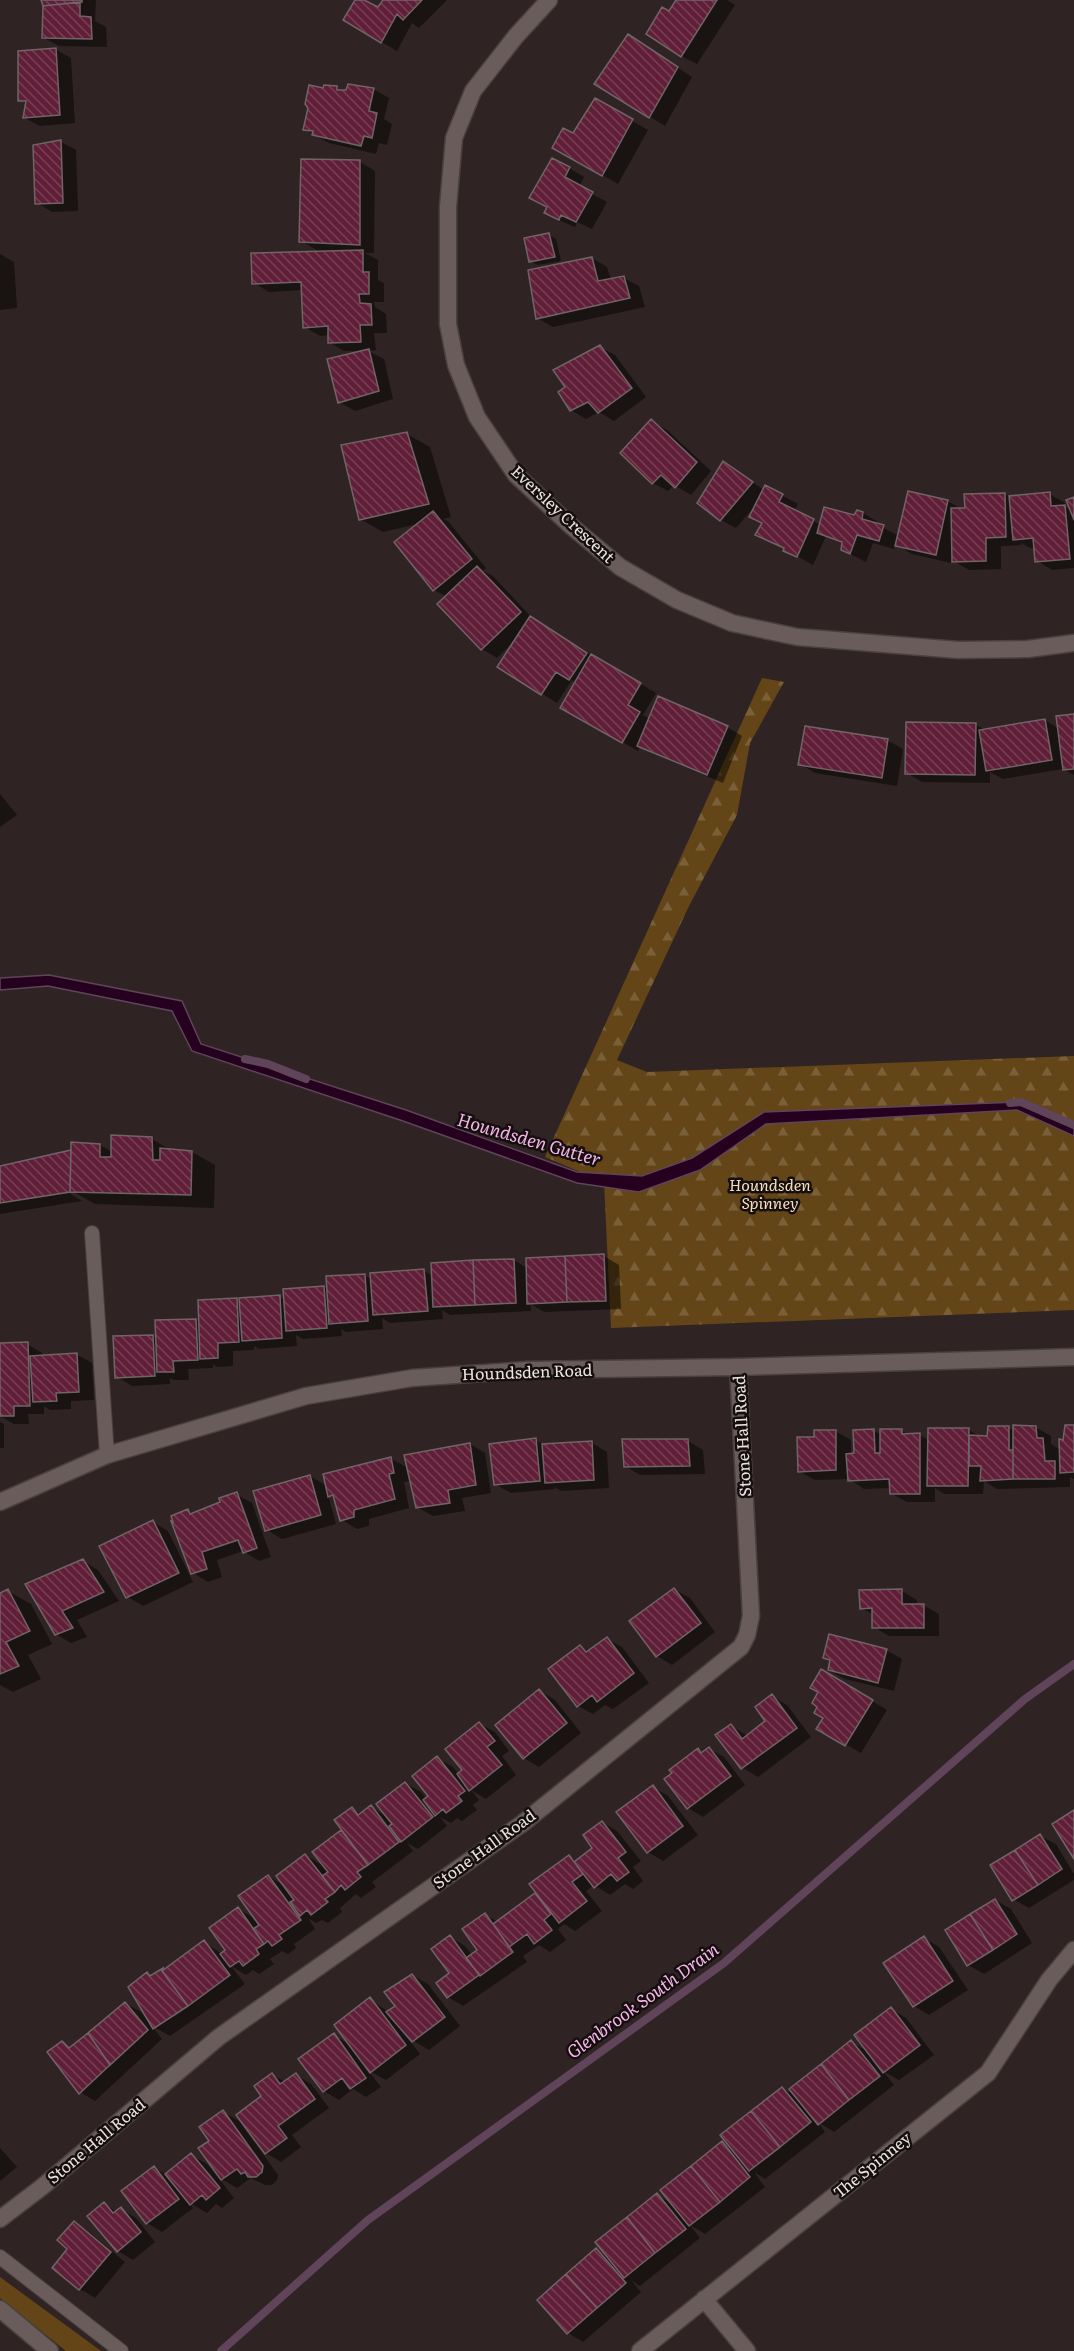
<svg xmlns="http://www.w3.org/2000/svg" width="1074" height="2351" font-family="Literata,serif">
  <defs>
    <pattern id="forest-firs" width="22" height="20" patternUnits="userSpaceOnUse" patternTransform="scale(1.5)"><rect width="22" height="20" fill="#634518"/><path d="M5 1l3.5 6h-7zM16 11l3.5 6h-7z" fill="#7a6039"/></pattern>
    <pattern id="building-back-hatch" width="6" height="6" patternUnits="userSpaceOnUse" patternTransform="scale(1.5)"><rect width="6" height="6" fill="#601e38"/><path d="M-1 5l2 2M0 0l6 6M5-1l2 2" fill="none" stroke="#773f54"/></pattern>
  </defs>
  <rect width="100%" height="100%" fill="#2f2423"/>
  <path fill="#634518" d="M0,2277L101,2351H66L0,2298Z"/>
  <path fill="url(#forest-firs)" d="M762,678L784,682L750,743L737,815L689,906L617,1060L647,1072L1074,1056V1310L611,1328L604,1182L545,1157Z"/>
  <path fill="#25001f" stroke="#60445a" stroke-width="1.5" d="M49,975L182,1001L201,1044L406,1110L577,1172L642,1176L692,1158L764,1112L1021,1102L1074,1127V1136L1017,1110L766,1124L700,1170L639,1192L577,1183L400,1120L192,1051L172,1011L48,986L0,990V978Z"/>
  <path fill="#0007" d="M42,0H96L95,21L106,27L107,47L59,46L44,38V6Z
    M357,0H361L378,9L385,0H447L419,28L412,23L397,51L345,20Z
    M677,0H727L735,5L697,64L681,56L669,13Z
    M629,36L692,77L665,126L596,84Z
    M55,49L71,58L75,123L40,126L25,118L27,104L20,100Z
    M336,88L343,92L373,89L389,98L384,119L392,124L387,145L379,143L376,154L329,143L304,129L324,90Z
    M595,100L648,130L618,184L554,147L573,135Z
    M61,142L76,150L78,211L52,212L37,203Z
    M360,162L375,171L374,253H365L378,260V280L384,283V302H374L375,307L386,314L387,333H374L376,350L368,351L384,359L393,399L355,411L339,402L362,351H344L329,342V335L320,336L305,327L303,290L269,292L254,283L320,252L301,241Z
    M569,168L584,177L579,187L607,202L592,229L577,222L575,227L561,221L546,212L548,208L531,198Z
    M549,235L556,239L561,261L538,265L530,261Z
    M0,254L14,262L17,308L0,310Z
    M592,258L607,267L611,280L624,278L639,286L645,307L553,327L537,318Z
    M600,347L615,355L646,397L614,421L599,412L586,419L571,410L567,387Z
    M651,421L667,430L711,471L691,495L674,485L668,491L653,483Z
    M407,434L430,447L451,517L443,519L448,521L486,568L483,571L493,576L534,620L656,693L643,715L650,719L727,727L742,736L723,783L654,754L640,746L638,751L563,707L577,683L572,680L557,703L500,667L514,641L497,658L482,649L447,597L434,590L418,524L383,532L360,519Z
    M724,463L764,490L766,487L798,504L794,511L821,525L855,517L863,513L878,522V525L899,536L909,493L948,501L961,509L1005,494L1011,497L1049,494L1065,503V507L1072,511L1074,498V568L1052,570L1037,561L1036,548H1030L1021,543V545L1001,546V569L969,570L952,560L951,563L912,554L895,544L894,549L873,543L866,562L842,550L844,544L826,536L813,565L757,534L763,523L754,507L736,528L721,520Z
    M1074,715V775L1063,769L1003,779L990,772V783L922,782L907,773L976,725L986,730L1045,720L1059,729Z
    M887,740L903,749L897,786L815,773L800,764Z
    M0,794L17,815L0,827Z
    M152,1139L172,1151L192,1152L215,1165L214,1208L95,1204L65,1187L63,1189L82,1201L0,1214V1167L100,1145L112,1152Z
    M604,1256L619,1265L621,1309L544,1312L531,1304V1311L450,1315L442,1310L443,1319L390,1323L382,1318L383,1329L346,1332L341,1329L342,1336L303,1339L296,1335L297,1346L259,1349L254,1346V1350L233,1351V1366L217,1367L213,1364V1368L188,1369L189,1380H174L170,1378V1384L132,1386L117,1377L153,1336L157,1339L196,1320L201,1323L237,1300L241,1302L279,1297L285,1300L324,1287L328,1290L365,1275L372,1280L424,1271L433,1276L514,1260L527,1268Z
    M27,1344L42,1353L43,1357L76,1354L92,1363L94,1400L71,1401V1409L50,1410L44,1406V1414H28L29,1424H14L0,1416V1345Z
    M0,1422L4,1424V1448H0Z
    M1074,1426V1479L1070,1477V1487L997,1489L984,1481L983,1494H944L935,1488V1502H907L892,1494L891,1488L864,1489L849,1479L815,1480L800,1472L815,1438L835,1431L851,1440V1455H855L874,1431L882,1435L902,1431L910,1435H919L929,1440L969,1430L981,1437H988L1009,1428L1015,1431L1035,1427L1051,1436V1444L1061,1450Z
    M535,1440L545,1445L592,1443L607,1452L609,1488L561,1491L555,1487V1489L511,1493L495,1484Z
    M688,1441L703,1450L705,1474L640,1475L625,1466Z
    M470,1444L485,1453L491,1493L462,1498L465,1511L433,1516L417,1507Z
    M390,1458L408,1468L406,1469L409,1481L404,1482L409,1508L369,1519V1526L357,1529L342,1520L336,1499L328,1495L336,1524L282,1539L267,1530L310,1476L327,1486Z
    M236,1494L252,1503L271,1557L259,1561L243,1551L217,1560L222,1577L208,1582L193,1573L188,1510L194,1514L222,1503Z
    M153,1522L168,1531L193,1582L143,1606L128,1597Z
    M83,1561L98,1570L119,1601L77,1620L87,1637L71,1643L56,1634L27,1585Z
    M674,1589L690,1598L715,1632L672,1665L657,1656Z
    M8,1591L31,1604L52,1644L28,1655L41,1679L13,1692L0,1685V1595Z
    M902,1591L917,1600V1605H923L939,1614V1636H889L874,1627V1615L861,1608Z
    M607,1639L622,1647L649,1683L613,1709L605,1705L593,1714L578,1706L580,1646L590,1652Z
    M886,1650L902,1659L894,1691L845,1679L829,1670Z
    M822,1671L887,1710L861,1753L818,1728L825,1718L819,1706Z
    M540,1691L555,1700L581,1733L539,1767L524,1758Z
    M772,1696L787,1705L811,1737L758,1777L743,1768L718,1735L731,1726L748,1736L767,1721Z
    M480,1724L495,1732L509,1751L502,1756L516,1775L486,1799L471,1790L479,1800L473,1805L477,1810L462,1821L457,1818L451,1823L440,1817L447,1826L418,1849L407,1843L413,1851L372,1882L376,1887L361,1898L356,1894L340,1908L342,1912L328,1923L322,1920L316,1923L308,1918L315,1929L294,1944L296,1948L288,1954L282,1951L270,1959L274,1964L259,1974L253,1970L246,1975L231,1966L245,1984L170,2036L152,2026L162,2039L95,2101L80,2092L62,2043L71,2049L125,2003L141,2012L149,2023L151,2022L147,1974L152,1977L165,1971L204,1942L222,1954L227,1951L238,1909L256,1919L268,1876L285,1886L305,1855L325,1867L314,1852L343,1830L352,1809L362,1814L371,1807L387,1817L405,1783L421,1792L426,1799L430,1796L437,1758L453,1767L459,1775L464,1770Z
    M709,1749L724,1757L745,1785L703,1817L688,1808L698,1750L703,1753Z
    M653,1787L668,1796L698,1835L663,1861L648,1852Z
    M602,1822L617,1831L641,1861L633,1867L643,1881L633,1889L625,1884L610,1895L594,1885L586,1891L602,1911L575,1931L564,1924L558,1929L566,1940L550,1952L539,1945L523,1956L527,1962L463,2006L448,1997L451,1974L450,1937L465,1946L472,1955L479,1950L485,1915L498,1922L537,1893L569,1857L577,1861L595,1848Z
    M1040,1836L1056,1844L1074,1874V1880L1029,1908L1013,1899Z
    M995,1900L1011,1909L1032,1943L984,1974L968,1965Z
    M924,1938L939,1947L968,1990L929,2015L914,2006L885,1963Z
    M412,1975L428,1984L460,2026L429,2050L407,2037L420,2054L386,2080L368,2070L381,2087L366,2097L353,2089L339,2100L324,2091L334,2035L350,2045L370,1999L388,2012L397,2006Z
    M891,2009L906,2018L934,2055L899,2080L883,2071L894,2085L834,2132L819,2123L825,2132L765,2179L754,2172L765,2187L705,2234L690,2225L700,2238L640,2286L631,2280L641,2292L583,2342L568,2333L539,2300L596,2250L610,2258L657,2195L671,2203L722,2143L733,2150L782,2088L798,2097L851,2042L869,2052Z
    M272,2075L286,2082L296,2075L311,2084L329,2108L292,2135L301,2147L281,2162L266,2153L263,2096Z
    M223,2112L239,2121L278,2175L277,2180L272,2185H265L251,2178L237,2188L218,2177L234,2198L222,2208L216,2204L207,2213L190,2203L193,2208L162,2232L147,2223L154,2168L167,2175L191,2155L207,2164L217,2176L219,2174L211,2141Z
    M0,2148L17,2167L0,2181Z
    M104,2204L117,2212L121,2209L136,2218L155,2242L133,2260L118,2251Z
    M74,2223L89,2232L125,2262L95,2298L80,2289L54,2267L70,2249Z"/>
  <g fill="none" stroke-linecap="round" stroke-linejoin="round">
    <path stroke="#60445a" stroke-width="8" d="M245,1059L268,1064L306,1079
      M1010,1103L1021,1102L1074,1125
      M221,2351L368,2220L724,1963L1025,1699L1074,1664"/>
  </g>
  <path fill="url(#building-back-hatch)" stroke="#706467" stroke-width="1.5" d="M41,0H82V2L43,6Z
    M355,0H364L378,7L383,0H422L403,20L397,14L381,43L343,20Z
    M676,0H717L681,57L646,34L662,7L669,11Z
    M80,2V16L91,17L92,39L42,38L43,6Z
    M628,34L678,67L649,118L594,84Z
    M56,48L60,115L23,118L26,101H18V51Z
    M348,84L374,88L369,111L377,113L372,138L364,136L361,146L312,135L313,131L303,130L308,108L305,104L309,85L323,88L324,85L337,86V90H346Z
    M595,98L633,119L602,176L552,148L563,128L573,133Z
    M61,140L63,203L35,204L33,145Z
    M552,158L570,167L565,177L593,192L576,222L561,215L559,220L544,213L547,207L529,198Z
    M301,159L360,160V245L299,242Z
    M549,233L555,257L529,262L524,238Z
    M363,250V272H369V294H359L360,303L371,304L372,325H360L361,342L328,343V326L303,328L301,282L252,284L251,253Z
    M592,257L598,281L624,276L630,298L536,319L528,270Z
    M600,345L632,388L598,413L588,402L570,411L558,392L565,387L553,370Z
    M369,349L379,391L338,403L327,359Z
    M651,419L697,462L675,488L661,475L652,484L620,453Z
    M407,432L429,504L359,520L341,445Z
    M723,461L753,482L720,521L697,503Z
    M765,485L783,494L779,502L814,519L797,557L783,551L784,548L755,535L762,523L749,517Z
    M908,491L948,500L936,555L895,546Z
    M1050,492L1051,506L1065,505L1070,559L1035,562L1033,538L1013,540L1009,496Z
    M1005,493L1006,537L986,538V561L952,562L951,508H965L964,494Z
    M1074,497V520L1066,500Z
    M824,507L854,515L857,510L863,512L862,519L884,525L879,541L857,535L850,554L841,550L842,542L817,533Z
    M433,511L472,559L433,591L394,542Z
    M477,566L521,612L481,650L437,604Z
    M530,616L587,653L569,680L556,672L541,695L497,667Z
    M591,654L641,683L628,705L640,712L622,743L560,708Z
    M658,696L728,726L707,775L637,746Z
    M1074,714V769L1063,770L1056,716Z
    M1045,719L1052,760L986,771L979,730Z
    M906,722L976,723L975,775L905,774Z
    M805,726L888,739L882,778L798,765Z
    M111,1135L152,1137L153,1160H160V1148L192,1151L191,1195L70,1192L71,1142L100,1144V1157H111Z
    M71,1150L70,1192L0,1203V1166Z
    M604,1254L606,1301L567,1302L565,1256Z
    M565,1256L567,1302L527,1304L526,1258Z
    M514,1259L516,1303L475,1305L473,1260Z
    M473,1260L475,1305L433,1307L431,1263Z
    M424,1269L428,1311L373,1315L370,1273Z
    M365,1274L368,1321L329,1324L326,1276Z
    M324,1286L327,1328L286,1331L283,1289Z
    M280,1295L282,1338L242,1341L239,1298Z
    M237,1298L239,1342L218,1343V1358L200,1359L198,1300Z
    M196,1319L198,1360L173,1361L174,1372H157L155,1320Z
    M153,1335L155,1376L115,1378L113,1336Z
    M28,1342L30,1406H14V1416H0V1343Z
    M77,1353L79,1392L56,1393L57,1401L33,1402L30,1356Z
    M1013,1425L1036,1426L1037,1438H1043L1045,1461H1055V1479H1013Z
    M1065,1425H1074V1472L1060,1473L1059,1439L1063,1440Z
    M988,1426H1009V1450H1013V1479L980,1481L981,1466H969V1435L987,1436Z
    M928,1428H969L968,1486H927Z
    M874,1429L875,1453H880V1429H902V1434L920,1433V1494H890L889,1479L848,1481L846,1454L854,1453L853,1430Z
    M814,1430H836V1470L798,1472L797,1437H814Z
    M536,1438L540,1481L494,1485L489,1444Z
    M622,1439H688L690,1466L624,1467Z
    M592,1441L594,1480L545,1483L542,1444Z
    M470,1443L476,1485L448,1490L450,1503L416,1508L404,1455Z
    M391,1457L394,1473L389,1474L395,1499L354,1510V1517L340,1521L333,1495L328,1497L323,1474Z
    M310,1475L321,1515L265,1531L253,1491Z
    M237,1492L257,1548L243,1553L238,1540L202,1552L207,1569L191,1574L171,1521L173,1522L171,1516L188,1509L190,1514L220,1502L219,1498Z
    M153,1520L179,1573L126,1598L99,1546Z
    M83,1559L104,1592L62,1611L73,1628L55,1635L25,1584Z
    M674,1588L701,1623L656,1657L629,1621Z
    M8,1589L30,1631L6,1642L19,1666L0,1674V1593Z
    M902,1589V1604H924V1628H872V1608L860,1609L859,1590Z
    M829,1634L887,1649L878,1683L828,1670L830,1660L823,1658Z
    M607,1637L634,1673L597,1702L592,1695L577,1707L548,1669L580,1645L586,1652Z
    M821,1669L873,1700L845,1746L816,1729L823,1718L814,1713L817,1707L812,1703L818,1692L810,1688Z
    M539,1689L567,1723L523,1759L495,1725Z
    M772,1694L797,1728L741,1769L715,1735L731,1724L742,1739L765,1721L755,1707Z
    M479,1722L495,1741L487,1747L502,1765L469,1791L457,1774L462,1770L445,1749Z
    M709,1747L731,1776L687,1809L664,1779L672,1773L669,1770L698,1748L701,1753Z
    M437,1756L465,1791L458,1796L462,1801L446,1813L443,1809L435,1816L423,1800L428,1796L412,1776Z
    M405,1782L433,1817L401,1842L389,1826L392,1824L376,1804Z
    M653,1785L683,1826L647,1853L616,1812Z
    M371,1805L399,1842L368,1865L334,1820L352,1807L358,1815Z
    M1074,1810V1859L1052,1824Z
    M602,1821L626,1852L618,1858L629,1872L617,1881L611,1874L594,1888L574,1862L592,1848L583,1835Z
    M341,1830L368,1865L357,1872L361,1877L345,1890L341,1885L335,1892L322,1876L328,1872L312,1852Z
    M1040,1834L1062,1869L1038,1885L1015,1850Z
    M1015,1850L1038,1885L1012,1901L990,1865Z
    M305,1854L335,1892L325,1899L328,1902L311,1915L307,1910L300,1916L290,1902L294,1900L276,1876Z
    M569,1855L583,1874L572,1882L587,1901L559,1923L529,1884Z
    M268,1875L301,1920L279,1935L282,1939L272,1946L268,1941L264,1944L253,1929L259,1925L238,1896Z
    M535,1893L551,1914L544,1920L552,1930L534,1944L527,1934L509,1947L493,1924Z
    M995,1899L1017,1934L993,1950L970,1914Z
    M238,1907L264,1944L256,1949L259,1954L243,1966L239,1961L230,1967L220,1954L225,1950L209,1928Z
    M485,1913L513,1952L480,1976L466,1958L477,1950L462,1929Z
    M970,1914L993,1950L967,1966L945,1930Z
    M450,1935L479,1975L447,1998L436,1983L449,1973L431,1949Z
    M924,1936L953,1981L913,2007L883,1963Z
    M204,1940L230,1975L188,2006L162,1971Z
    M163,1968L162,1971L188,2006L153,2029L128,1987L147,1972L150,1976Z
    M412,1974L445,2017L412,2042L386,2012L395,2006L384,1992Z
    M370,1997L406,2045L370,2073L334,2025Z
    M125,2002L148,2030L110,2065L88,2033Z
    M891,2007L920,2045L883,2073L854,2035Z
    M88,2033L110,2065L79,2094L47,2052L62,2041L69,2048Z
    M334,2033L366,2078L350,2089L342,2078L323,2092L298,2059Z
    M851,2040L880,2076L849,2100L821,2064Z
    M821,2064L849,2100L818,2125L789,2089Z
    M272,2073L280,2084L296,2073L315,2099L278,2126L287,2138L265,2154L236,2115L261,2096L254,2086Z
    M782,2087L811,2122L780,2147L751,2111Z
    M223,2110L263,2166L262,2172L256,2177H248L245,2172L241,2174L237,2169L221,2180L198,2148L209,2141L199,2127Z
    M751,2111L780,2147L749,2171L720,2135Z
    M722,2141L750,2177L720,2202L691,2166Z
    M191,2153L220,2188L206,2200L202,2195L190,2205L165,2174Z
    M154,2166L179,2199L146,2224L121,2191Z
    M691,2166L720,2202L689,2226L660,2190Z
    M657,2193L686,2229L655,2253L627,2217Z
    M104,2202L113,2213L121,2207L141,2232L117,2252L87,2216Z
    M627,2217L655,2253L624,2278L595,2242Z
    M74,2221L111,2252L79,2290L52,2268L67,2249L57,2240Z
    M596,2248L626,2283L597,2308L566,2274Z
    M566,2274L597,2308L567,2334L537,2300Z"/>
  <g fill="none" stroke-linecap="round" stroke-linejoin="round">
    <g stroke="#4a4040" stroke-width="16">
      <path id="service" d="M92,1233L107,1455
        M0,2257L121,2351"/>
    </g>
    <g stroke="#4a4040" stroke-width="19">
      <path id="minor" d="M549,0L516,36L473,91L454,138L448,207V324L456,365L477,417L516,475L570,525L620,567L677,600L732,623L797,637L958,650L1028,649L1074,643
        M0,2219L42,2187L219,2037L523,1823L741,1647L747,1635L751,1616L738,1367
        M704,2299L747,2351
        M640,2351L988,2073L1049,1980L1074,1950"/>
    </g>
    <g stroke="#4a4040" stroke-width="19">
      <path id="tertiary" d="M0,1502L107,1455L306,1396L412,1378L527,1370L738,1367L1074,1357
        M0,2309L50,2351"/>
    </g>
    <use href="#service" stroke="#695c5b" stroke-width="14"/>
    <use href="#minor" stroke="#695c5b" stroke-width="16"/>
    <use href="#tertiary" stroke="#695c5b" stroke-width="16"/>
  </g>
  <g text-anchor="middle" stroke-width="5" stroke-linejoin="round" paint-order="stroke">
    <g font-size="16" fill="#ebe3e2" stroke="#140f0e">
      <text transform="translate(563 514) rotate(43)" y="6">Eversley Crescent</text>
      <text transform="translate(527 1372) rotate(-2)" y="6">Houndsden Road</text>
      <text transform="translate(742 1436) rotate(-93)" y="6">Stone Hall Road</text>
      <text transform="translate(484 1849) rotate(-36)" y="6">Stone Hall Road</text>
      <text transform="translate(96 2141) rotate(-40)" y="6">Stone Hall Road</text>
      <text transform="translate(872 2165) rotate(-39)" y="6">The Spinney</text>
    </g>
    <g font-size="16" font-style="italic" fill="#f8dfbe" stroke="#140f0e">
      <text x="770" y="1191">Houndsden<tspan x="770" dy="18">Spinney</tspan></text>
    </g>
    <g font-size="18" font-style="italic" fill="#f8b4e8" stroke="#140f0e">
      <text transform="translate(529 1140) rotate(16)" y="6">Houndsden Gutter</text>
      <text transform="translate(643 2001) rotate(-36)" y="6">Glenbrook South Drain</text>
    </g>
  </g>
</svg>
